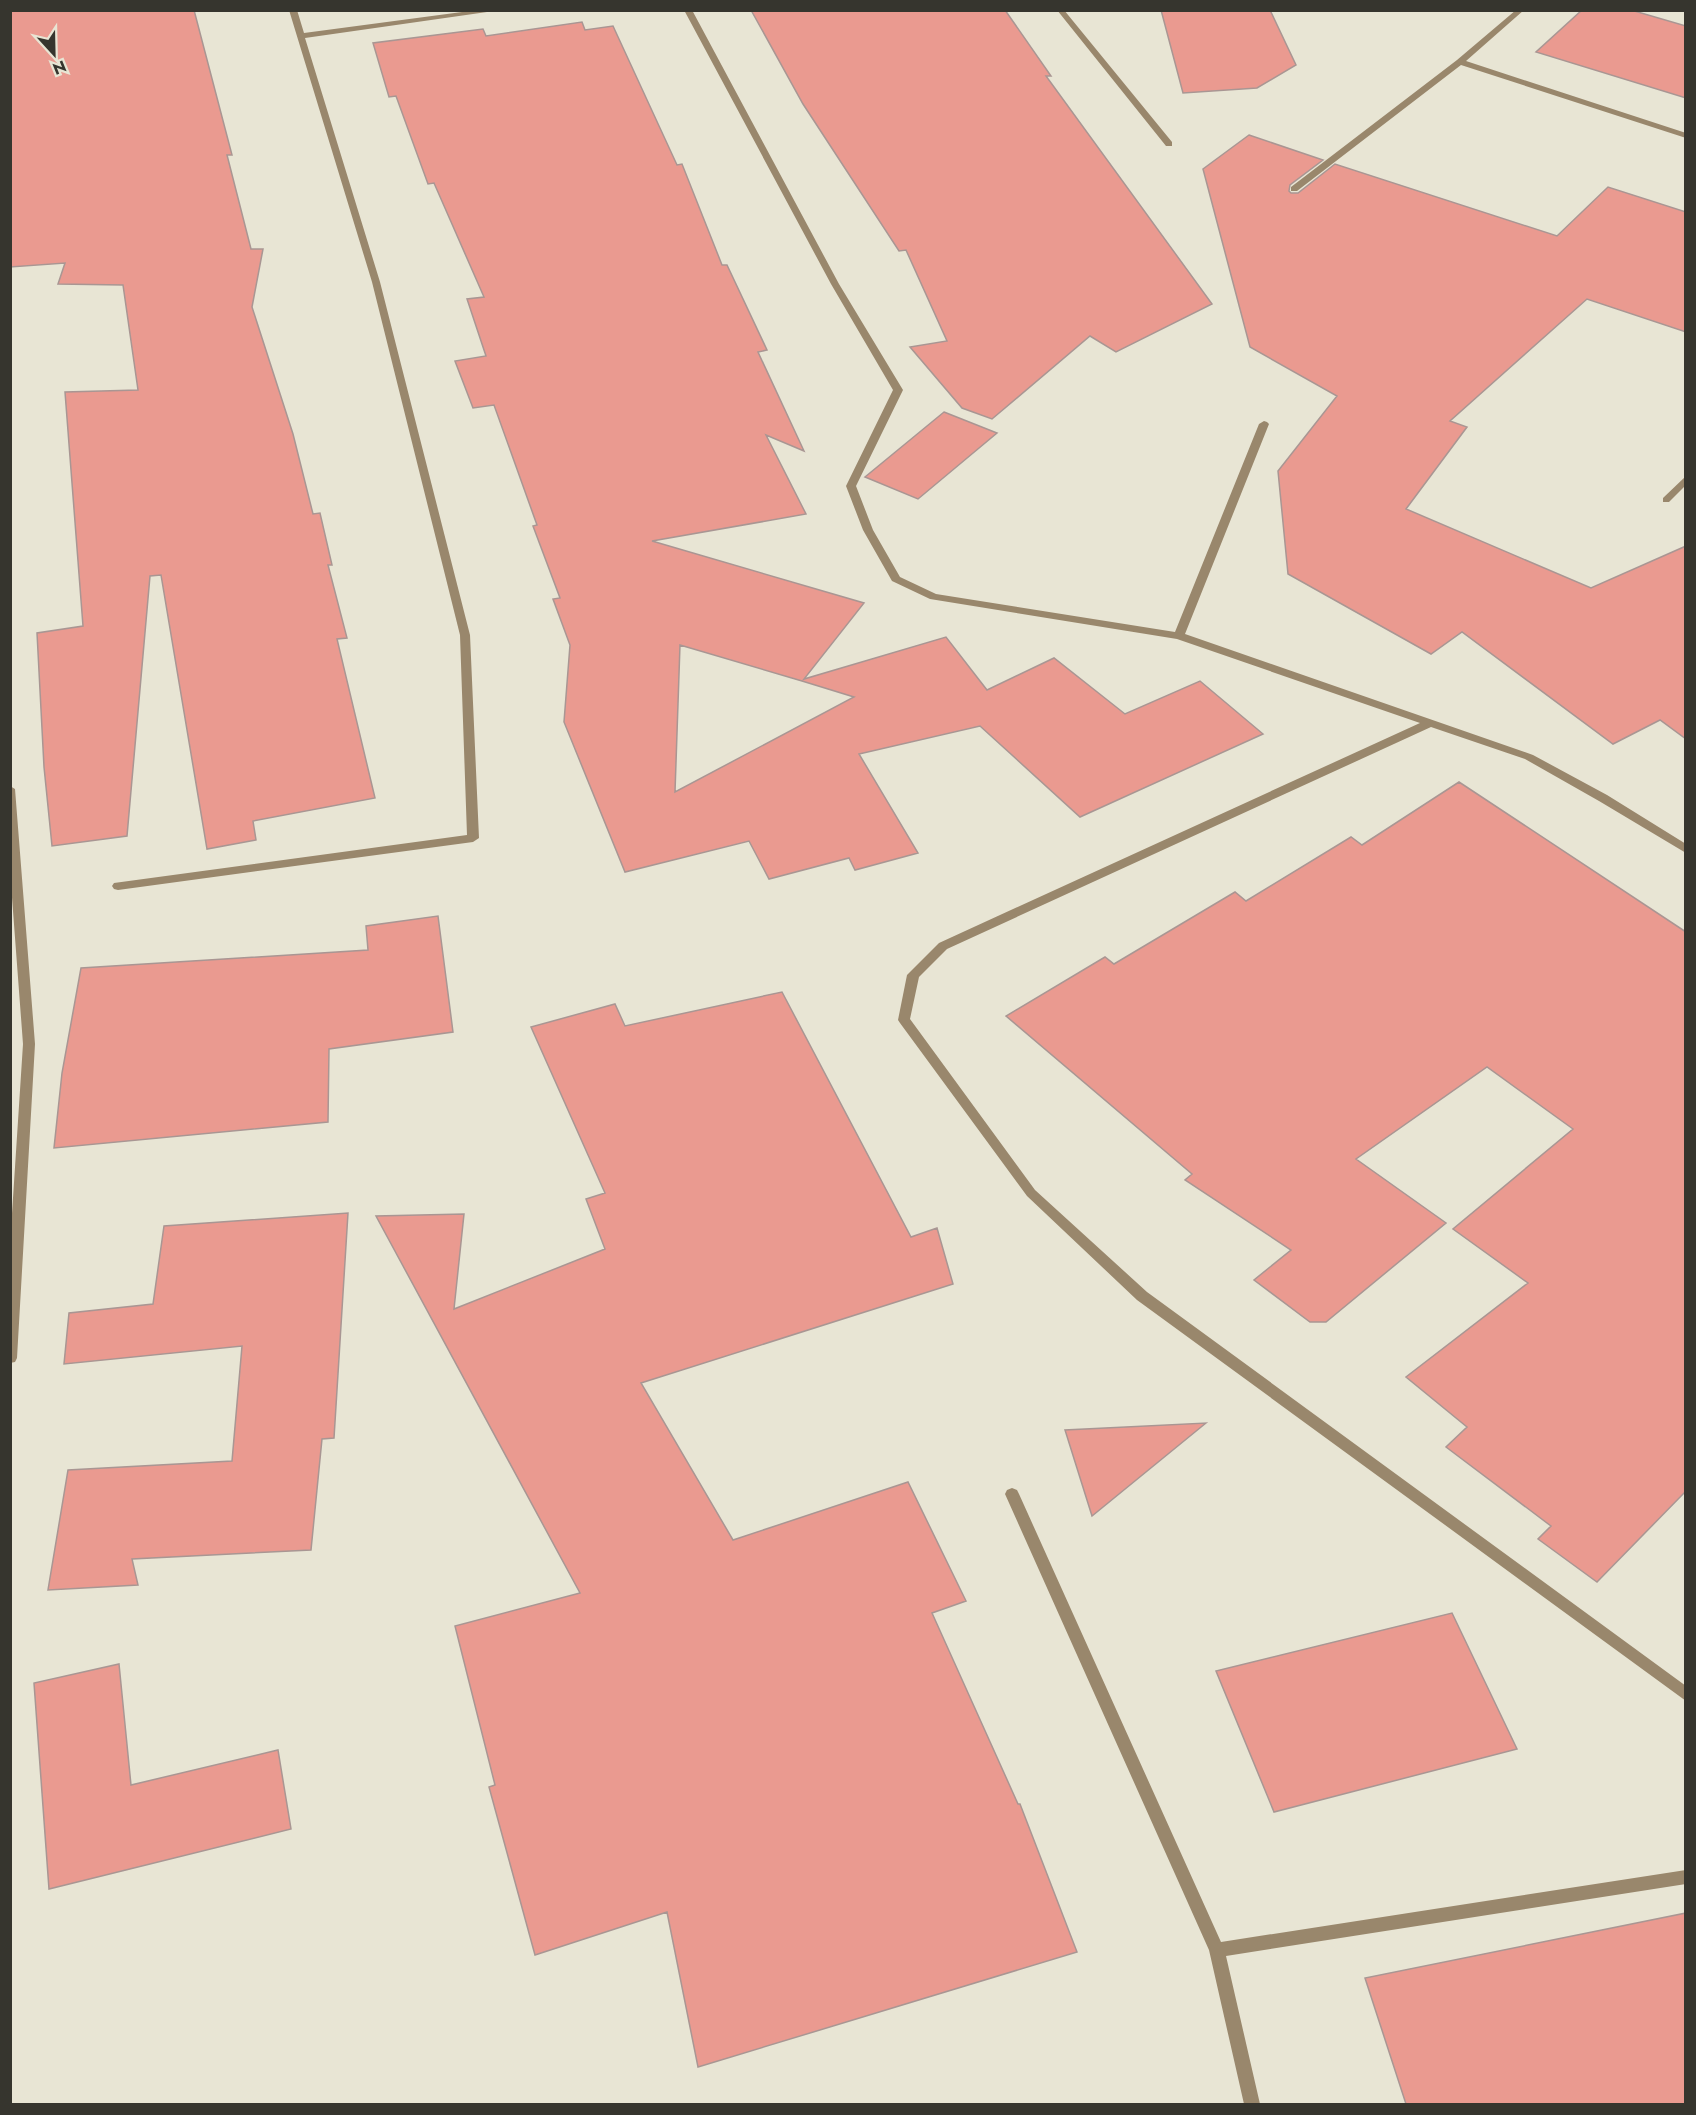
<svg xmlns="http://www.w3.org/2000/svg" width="1696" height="2115" font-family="Jost,sans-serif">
  <rect width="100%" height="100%" fill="#e8e5d4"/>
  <path fill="#ea9a90" stroke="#a99693" stroke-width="1.5" fill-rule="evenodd" d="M10,10H194L232,155H227L251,249H263L252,307L293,434L313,514L320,513L332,565H328L347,638L337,639L375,798L253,821L256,840L207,849L161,575L150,576L127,836L52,846L44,767L37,633L83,626L65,392L138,390L123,285L58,284L65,263L10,267Z
    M751,10H1005L1051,76H1046L1212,304L1116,352L1090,336L992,419L962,408L910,347L947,341L906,250L899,251L803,104Z
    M1161,10H1270L1296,65L1257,88L1183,93Z
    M1582,10H1631L1686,26V98L1536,52Z
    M582,22L585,30L613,26L677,165L682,164L722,265H727L767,350L758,352L804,451L766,435L806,514L652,541L864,603L804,679L946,637L987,690L1054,658L1125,714L1200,681L1263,734L1080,817L980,726L859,754L918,853L855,870L849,858L769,879L749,841L625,872L564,722L570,645L553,599L560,598L533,526L537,525L494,405L473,408L455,361L486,356L467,299L484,297L434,183L428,184L396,96L389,97L373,43L483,29L486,36ZM680,645L802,681L854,697L675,792Z
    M1249,135L1323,160L1290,185L1289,191L1291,193H1298L1335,164L1557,236L1608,187L1686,212V332L1587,299L1450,421L1467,427L1406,509L1591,588L1686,546V739L1660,720L1613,744L1462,632L1431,654L1288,574L1278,471L1337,396L1250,347L1203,169Z
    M944,412L997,433L918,499L865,477Z
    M1459,782L1686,932V1491L1597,1582L1538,1539L1551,1526L1446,1447L1467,1427L1406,1377L1528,1283L1453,1229L1573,1129L1487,1067L1356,1159L1446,1223L1326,1322H1310L1254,1280L1291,1250L1185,1180L1192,1174L1006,1016L1105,957L1114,964L1235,892L1246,901L1351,837L1362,845Z
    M438,916L453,1032L329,1049L328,1122L54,1148L62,1073L81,968L368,950L366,926Z
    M782,992L911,1237L937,1228L953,1284L641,1383L733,1540L908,1482L966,1601L932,1613L1018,1804H1020L1077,1952L698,2067L667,1912L535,1955L489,1787L495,1785L455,1626L580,1593L376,1216L464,1214L454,1309L605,1249L586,1199L605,1193L531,1027L615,1004L625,1026Z
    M348,1213L334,1438L322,1439L311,1550L132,1559L138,1585L48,1590L68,1470L232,1461L242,1346L64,1364L69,1313L153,1304L164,1226Z
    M1206,1423L1092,1516L1065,1430Z
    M1452,1613L1517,1749L1274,1812L1216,1671Z
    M119,1664L131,1785L278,1750L291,1829L49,1889L34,1683Z
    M1686,1913V2104H1406L1365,1978Z"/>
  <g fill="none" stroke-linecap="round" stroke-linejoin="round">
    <path fill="#99876c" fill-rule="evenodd" d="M289,10H297L304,33L477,10H501L305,38L380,282L470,635L479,838L473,842L118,890L114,889L112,886L114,883L467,835L460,635L372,282Z
      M684,10H692L839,284L903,390L856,486L873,530L900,577L936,594L1175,632L1259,424L1264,421L1267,422L1269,424L1185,634L1533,755L1607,795L1686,844V853L1599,801L1525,759L1431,727L947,949L919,977L910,1019L1035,1190L1147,1292L1686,1686V1701L1137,1300L1027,1196L900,1023L898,1020L907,975L939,943L1420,723L1177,639L930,599L892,581L863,530L846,486L893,390L831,284Z
      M1057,10H1064L1172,142V146H1166Z
      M1516,10H1524L1466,61L1686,133V138L1461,65L1297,191H1291V187L1457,60Z
      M1686,476V485L1669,502H1663V498Z
      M10,786L15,789L35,1044L17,1358L15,1362L10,1363V1244L23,1044L10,871Z
      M1012,1488L1017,1490L1019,1494L1221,1942L1686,1870V1884L1226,1956L1260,2104H1244L1209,1950L1005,1494L1007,1490Z"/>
  </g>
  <rect width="1696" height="2115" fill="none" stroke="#36352e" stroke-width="24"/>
  <g transform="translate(54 54) rotate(158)" stroke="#e8e5d4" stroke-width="4.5" paint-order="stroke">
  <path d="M0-4.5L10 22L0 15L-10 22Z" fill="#36352e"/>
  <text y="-9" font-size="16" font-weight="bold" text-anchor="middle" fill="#36352e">N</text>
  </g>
</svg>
